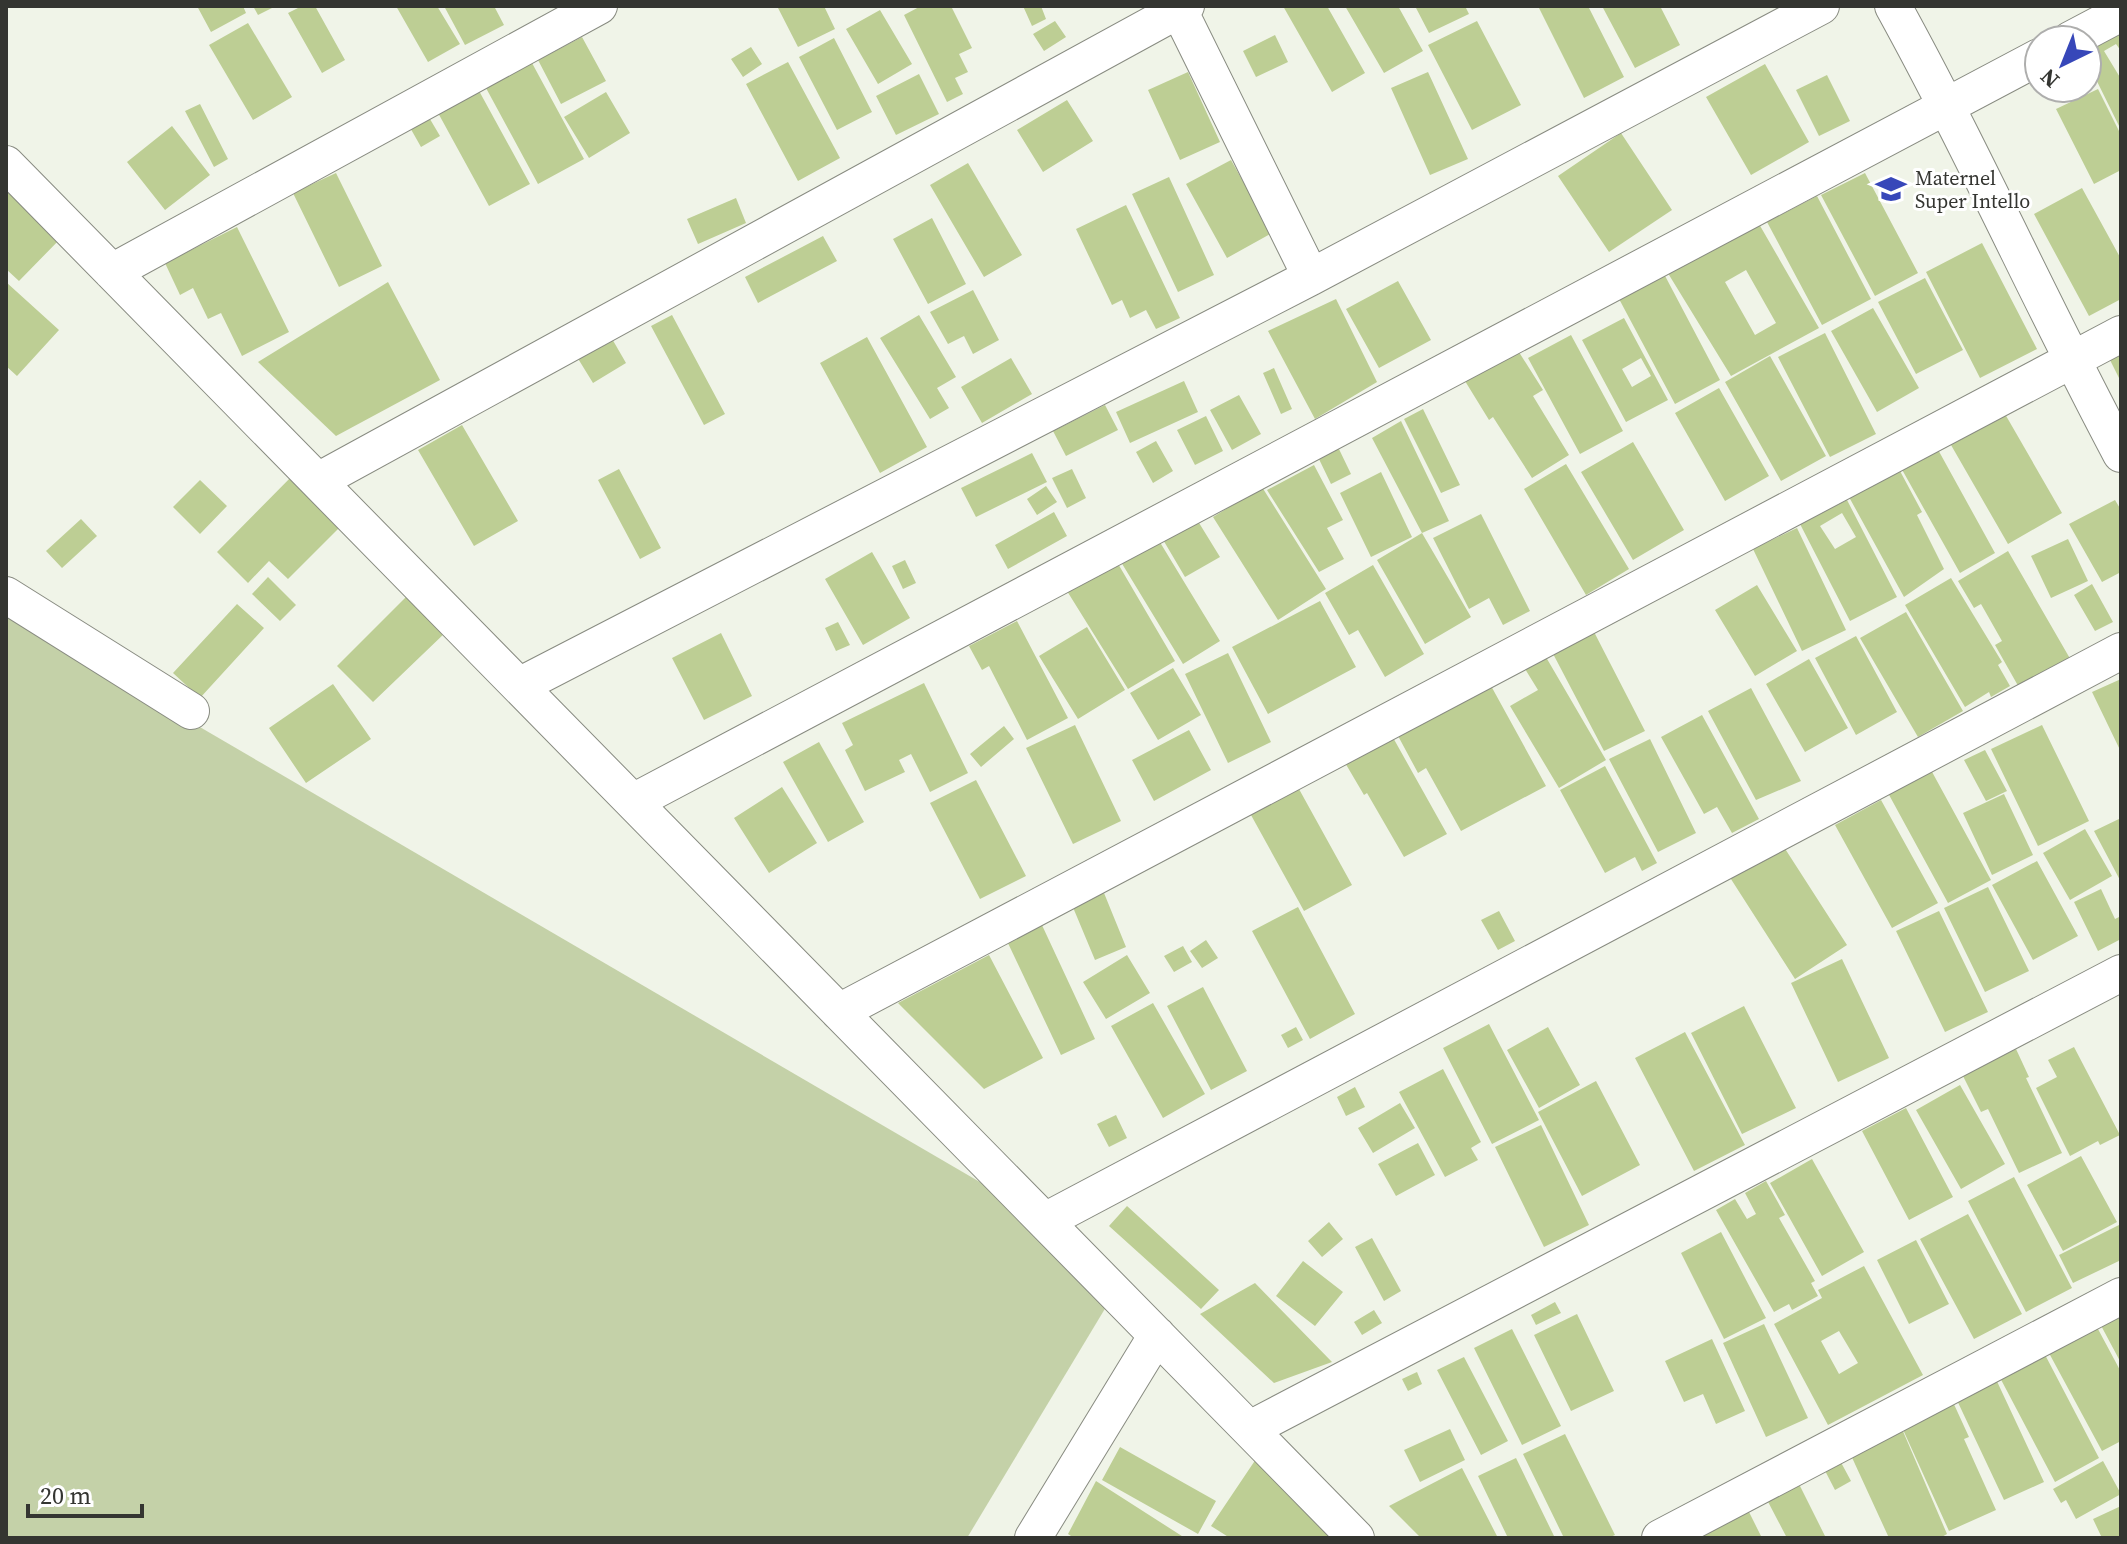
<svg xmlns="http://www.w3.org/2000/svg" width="2127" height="1544" font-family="'Source Serif 4',serif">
  <rect width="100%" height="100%" fill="#f0f4e8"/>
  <path fill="#c4d1a8" d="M6,614L1028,1210L1106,1307L967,1538H6Z"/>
  <path fill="#bdce94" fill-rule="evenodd" d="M197,6H243L246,13L211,32Z
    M253,6H276L258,15Z
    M302,6H315L345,60L322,73L288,13Z
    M396,6H437L460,44L428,62Z
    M444,6H494L504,25L465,45Z
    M777,6H824L835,29L798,47Z
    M921,6H951L972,48L959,54L968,72L955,78L963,94L947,102L904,15Z
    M1023,6H1041L1046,19L1032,26Z
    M1283,6H1327L1365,73L1332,92Z
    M1345,6H1398L1423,51L1384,73Z
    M1415,6H1465L1469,14L1429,33Z
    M1538,6H1588L1624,77L1584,98Z
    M1602,6H1660L1680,45L1635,68Z
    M880,10L912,64L878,84L846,29Z
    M1055,21L1066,37L1044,51L1033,34Z
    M1477,21L1521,105L1472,130L1428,45Z
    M248,23L292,97L253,120L209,45Z
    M2121,29V51L2116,44L2104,51L2121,79V130L2087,61V45Z
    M1275,35L1288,62L1256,77L1243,51Z
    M582,37L606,81L561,104L538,60Z
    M834,38L872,112L837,130L799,57Z
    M751,47L762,64L743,77L731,59Z
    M788,62L840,158L798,181L746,84Z
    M532,63L584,159L538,184L486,88Z
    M1765,64L1809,142L1751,175L1706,97Z
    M1188,72L1220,142L1180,160L1148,90Z
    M1428,72L1468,159L1430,175L1391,88Z
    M919,74L939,114L896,135L876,96Z
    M1827,75L1850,121L1819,136L1796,90Z
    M478,89L530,184L489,206L437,111Z
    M2098,89L2121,135V170L2094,184L2056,109Z
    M606,92L630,133L589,158L564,117Z
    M1067,100L1093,141L1043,172L1017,130Z
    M200,104L228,159L214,167L185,111Z
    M427,114L440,136L421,147L408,124Z
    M172,126L210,175L165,210L127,162Z
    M1621,133L1672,210L1609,252L1558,176Z
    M1231,160L1272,233L1227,258L1186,184Z
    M968,163L1022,255L984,277L930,185Z
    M336,173L382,266L339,287L293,193Z
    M1865,173L1918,273L1875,296L1821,195Z
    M1169,177L1214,275L1178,292L1132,194Z
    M6,181L63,236L19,281L6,269Z
    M2082,188L2121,259V299L2089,316L2034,214Z
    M1817,196L1871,299L1822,325L1767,222Z
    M736,198L746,223L698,244L687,219Z
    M1126,205L1180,318L1156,329L1146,310L1130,318L1122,300L1112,305L1076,229Z
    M1755,217L1819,328L1731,376L1666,270ZM1746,270L1776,323L1755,335L1725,282Z
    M932,218L966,284L928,304L893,239Z
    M237,227L289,332L242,356L221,313L208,319L193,288L180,295L165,263Z
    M823,236L837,261L758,303L745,277Z
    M1982,243L2037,349L1980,378L1926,272Z
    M1663,272L1720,380L1675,404L1618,297Z
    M1925,278L1963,350L1916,374L1878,302Z
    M1398,281L1431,340L1379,368L1346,309Z
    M6,282L59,330L17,376L6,366Z
    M388,282L440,380L336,436L258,362Z
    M973,290L999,340L973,354L964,336L948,344L930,312Z
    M1336,299L1377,382L1315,419L1268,331Z
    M1873,308L1919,388L1877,412L1831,331Z
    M672,315L725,414L704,425L651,326Z
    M919,315L956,377L937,388L949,408L930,419L880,338Z
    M1624,318L1668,400L1626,422L1582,340ZM1641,358L1651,376L1632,387L1622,369Z
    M1825,333L1876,434L1830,457L1778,357Z
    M1571,335L1623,431L1580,454L1528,358Z
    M611,337L626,363L593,383L577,357Z
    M867,337L927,447L880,473L820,363Z
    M2121,340V382L2104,348Z
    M1517,349L1543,390L1533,396L1569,455L1532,478L1493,417L1489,420L1465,381Z
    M1770,356L1826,456L1781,481L1725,382Z
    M1011,358L1032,394L982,423L961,387Z
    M1274,368L1292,409L1281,414L1263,373Z
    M1184,381L1198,412L1130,443L1116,412Z
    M1719,388L1769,476L1725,501L1675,413Z
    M1239,395L1261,434L1232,450L1210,410Z
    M1105,405L1118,430L1066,456L1053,431Z
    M1423,409L1460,485L1441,493L1404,419Z
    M2005,414L2062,513L2008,544L1951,445Z
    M1206,416L1223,451L1195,465L1177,430Z
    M1401,421L1449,521L1422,533L1372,438Z
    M462,425L518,521L474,546L418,450Z
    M1156,441L1173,471L1153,483L1136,452Z
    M1633,442L1684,530L1633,560L1581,472Z
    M1337,445L1351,474L1331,484L1317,455Z
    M1936,446L1995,553L1960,573L1900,466Z
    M1032,453L1047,482L976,517L961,488Z
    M1566,464L1629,569L1586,595L1524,489Z
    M1314,465L1343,520L1327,528L1344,559L1319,572L1267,490Z
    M619,469L661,548L640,559L598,480Z
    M1072,469L1086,498L1067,508L1052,478Z
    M297,471L347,520L288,579L269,561L248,583L217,552Z
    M1900,471L1922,512L1917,515L1944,569L1904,597L1849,497Z
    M1381,472L1412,537L1371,557L1340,493Z
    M200,480L227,506L200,534L173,507Z
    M1046,486L1057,502L1037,515L1027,499Z
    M1262,487L1326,589L1278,620L1213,517Z
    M1847,500L1897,597L1850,621L1800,524ZM1842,513L1856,537L1835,549L1820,526Z
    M2115,500L2121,510V572L2102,582L2069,524Z
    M1054,512L1067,536L1008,569L995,545Z
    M1481,514L1530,611L1503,625L1489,598L1469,609L1433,538Z
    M1196,518L1220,557L1185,577L1162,538Z
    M81,519L97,536L62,568L46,551Z
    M1797,528L1846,630L1802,651L1753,549Z
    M1422,533L1471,617L1425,644L1377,560Z
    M1158,539L1220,641L1183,664L1121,562Z
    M2068,539L2088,581L2051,598L2031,556Z
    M2008,551L2072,662L2021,691L1995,645L2002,641L1981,604L1974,608L1958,581Z
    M872,552L910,618L863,645L825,579Z
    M905,560L916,583L903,589L892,566Z
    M1117,562L1175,661L1128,689L1067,591Z
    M1373,565L1424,654L1385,677L1358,630L1349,635L1325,593Z
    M268,577L296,605L280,621L252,594Z
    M1951,578L2002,662L1998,665L2010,686L1991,697L1989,692L1965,707L1905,605Z
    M2092,584L2113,622L2095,631L2074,595Z
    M1757,585L1797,651L1755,676L1715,610Z
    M410,593L447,631L373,702L337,666Z
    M1320,601L1356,667L1268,714L1232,647Z
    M237,604L264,628L200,698L173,673Z
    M1906,612L1963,711L1918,737L1860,638Z
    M1017,621L1068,718L1027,740L989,666L982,670L969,646Z
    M838,622L850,645L836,651L825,628Z
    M1087,627L1125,690L1078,719L1039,656Z
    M1592,628L1645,731L1604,751L1550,648Z
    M721,633L752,696L704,720L672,658Z
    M1856,636L1897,712L1856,735L1815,658Z
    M1543,652L1606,760L1559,788L1510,706L1538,690L1522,664Z
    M1228,653L1271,742L1228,763L1185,674Z
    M1809,659L1848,728L1805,752L1766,684Z
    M1173,668L1201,715L1158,740L1130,693Z
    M2121,679V752L2092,692Z
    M924,683L968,773L930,792L911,754L899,760L905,772L865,791L845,750L853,745L842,723Z
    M333,684L371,739L306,783L269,728Z
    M1490,684L1546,786L1461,831L1426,768L1418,773L1397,734Z
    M1751,688L1801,781L1756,800L1708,711Z
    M1702,715L1759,819L1732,833L1717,807L1704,814L1661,737Z
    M1075,725L1121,821L1073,844L1026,748Z
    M2042,725L2089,821L2038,846L1991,749Z
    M1004,726L1014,739L981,767L970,754Z
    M1189,730L1211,770L1154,801L1132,760Z
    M1391,734L1447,834L1404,857L1367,793L1364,795L1344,761Z
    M1650,739L1696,833L1658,852L1609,759Z
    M819,742L864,822L828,842L783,762Z
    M1985,750L2007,791L1986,801L1964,760Z
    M1605,766L1657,863L1642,871L1635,857L1605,873L1560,790Z
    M1931,770L1991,880L1948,903L1888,793Z
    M976,780L1026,876L980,899L930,803Z
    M1294,780L1352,885L1304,911L1246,806Z
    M782,787L817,843L769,873L734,818Z
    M2004,794L2033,855L1992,875L1963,813Z
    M1881,800L1938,903L1892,928L1835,825Z
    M2121,818V882L2094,831Z
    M2085,829L2112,876L2070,900L2043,853Z
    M1782,844L1847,945L1795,979L1729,876Z
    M2037,861L2078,936L2033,960L1992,885Z
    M1988,887L2029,971L1985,992L1944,908Z
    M2101,889L2115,919L2121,916V939L2098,951L2074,902Z
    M1104,893L1126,947L1095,960L1072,905Z
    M1298,907L1355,1014L1310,1039L1252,931Z
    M1499,911L1515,941L1498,950L1481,920Z
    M1939,911L1988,1012L1945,1032L1896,931Z
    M1041,923L1095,1039L1061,1055L1006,939Z
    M1206,940L1218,958L1202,968L1190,951Z
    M1183,946L1192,962L1174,972L1164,956Z
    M989,955L1043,1058L984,1089L898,1003Z
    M1127,955L1150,993L1106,1019L1083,982Z
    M1842,959L1889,1058L1838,1082L1791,983Z
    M1203,987L1247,1071L1211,1090L1167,1006Z
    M1153,1003L1205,1094L1163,1118L1111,1026Z
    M1744,1006L1796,1108L1742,1134L1691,1033Z
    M1489,1024L1539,1120L1492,1144L1443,1048Z
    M1296,1027L1303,1040L1288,1048L1281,1035Z
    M1548,1027L1580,1085L1539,1108L1507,1050Z
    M1685,1032L1745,1145L1694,1171L1635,1058Z
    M2074,1047L2120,1135L2100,1145L2098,1141L2070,1156L2036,1088L2057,1077L2048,1060Z
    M2016,1049L2029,1077L2026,1078L2062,1153L2019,1173L1988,1109L1981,1112L1962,1074Z
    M1443,1069L1481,1142L1471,1148L1478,1160L1445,1177L1399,1092Z
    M1596,1081L1640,1165L1582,1196L1538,1112Z
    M1960,1085L2005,1164L1961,1189L1916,1110Z
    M1355,1087L1365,1107L1346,1116L1337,1097Z
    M1400,1103L1415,1128L1373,1153L1358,1128Z
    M1906,1108L1953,1197L1909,1220L1862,1131Z
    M1116,1115L1127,1138L1109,1147L1097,1124Z
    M1541,1125L1589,1225L1544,1247L1495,1147Z
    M1418,1143L1435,1175L1396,1196L1378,1164Z
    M2081,1156L2117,1222L2063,1251L2027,1185Z
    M1812,1159L1864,1252L1822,1276L1770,1183Z
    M2014,1177L2072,1288L2026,1312L1968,1201Z
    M1766,1181L1785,1215L1779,1218L1815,1281L1811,1283L1818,1296L1792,1310L1789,1304L1774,1312L1716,1210L1735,1199L1747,1219L1756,1214L1745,1193Z
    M1127,1206L1219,1290L1201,1309L1109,1226Z
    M1968,1214L2022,1314L1974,1339L1920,1239Z
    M1329,1222L1343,1239L1322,1257L1308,1241Z
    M2121,1224V1260L2073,1283L2059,1255Z
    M1721,1232L1766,1318L1724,1339L1681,1253Z
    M1372,1238L1401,1291L1384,1301L1355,1247Z
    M1916,1240L1949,1304L1909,1324L1877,1260Z
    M1303,1261L1343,1292L1315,1326L1276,1296Z
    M1864,1266L1923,1375L1828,1425L1774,1324L1822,1298L1818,1290ZM1839,1331L1858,1363L1839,1374L1821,1341Z
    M1255,1283L1332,1362L1274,1383L1200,1314Z
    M1555,1302L1561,1313L1536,1325L1531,1315Z
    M2121,1305V1363L2097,1318Z
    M1374,1310L1382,1323L1362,1335L1354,1322Z
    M1577,1314L1614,1391L1571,1411L1534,1335Z
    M2091,1316L2121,1372V1441L2102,1451L2043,1342Z
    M1764,1324L1808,1418L1766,1437L1723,1343Z
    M1512,1329L1561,1426L1522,1445L1474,1348Z
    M1712,1339L1745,1411L1716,1424L1703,1394L1684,1402L1665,1361Z
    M2042,1349L2099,1458L2055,1482L1997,1372Z
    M1464,1357L1508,1441L1481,1455L1437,1370Z
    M1417,1372L1422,1384L1408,1391L1402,1379Z
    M1994,1375L2044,1482L2004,1500L1954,1394Z
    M1952,1400L1969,1437L1964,1439L1996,1510L1949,1531L1900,1423Z
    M1450,1429L1465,1460L1420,1482L1404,1450Z
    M1902,1429L1947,1534L1940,1538H1889L1849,1451Z
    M1565,1434L1615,1535L1608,1538H1564L1523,1454Z
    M1120,1447L1216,1501L1198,1534L1102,1480Z
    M1837,1455L1851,1481L1835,1490L1821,1463Z
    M1516,1458L1554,1536L1549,1538H1508L1478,1476Z
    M1256,1459L1331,1538H1230L1211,1526Z
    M2103,1461L2121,1494L2076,1519L2066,1500L2061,1503L2053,1489Z
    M1462,1468L1498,1538H1421L1389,1506Z
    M1797,1480L1826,1538H1787L1765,1496Z
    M1096,1481L1185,1538H1074L1068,1534Z
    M2121,1506V1538H2102L2093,1519Z
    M1748,1510L1762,1538H1694Z"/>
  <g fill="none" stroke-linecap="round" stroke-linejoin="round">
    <g stroke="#888b81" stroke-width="38">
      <path id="minor" d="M1177,6L1311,277
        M1893,6C1974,153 2042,306 2121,454
        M2070,40L2121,13
        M6,164L1356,1538
        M112,272L599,6
        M318,481L1186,6
        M6,595L191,711
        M519,686L1311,277L1821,6
        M633,802L2039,57
        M839,1012L2121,334
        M1045,1221L2121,651
        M1250,1429L2121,973
        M1033,1538L1157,1335
        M1660,1538L2121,1296"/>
    </g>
    <use href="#minor" stroke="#fff" stroke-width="36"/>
  </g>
  <defs>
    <g id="school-bare" transform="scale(2.4)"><path d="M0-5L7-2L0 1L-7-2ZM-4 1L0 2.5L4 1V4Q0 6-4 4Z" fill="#3747b9" stroke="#fff" stroke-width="2.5" paint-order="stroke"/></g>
  </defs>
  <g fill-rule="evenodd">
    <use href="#school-bare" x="1891" y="189"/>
  </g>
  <g text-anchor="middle" stroke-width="6" stroke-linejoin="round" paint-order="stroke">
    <g font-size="20" fill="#343531" stroke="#fff" text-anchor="start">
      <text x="1915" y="185">Maternel<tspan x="1915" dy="23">Super Intello</tspan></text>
    </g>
  </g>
  <rect width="2127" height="1544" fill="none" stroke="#343531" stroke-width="16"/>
  <g transform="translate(2063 64) rotate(223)"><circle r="38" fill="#ffffff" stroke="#aeaead" stroke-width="2"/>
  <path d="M0-6L14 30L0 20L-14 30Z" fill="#3747b9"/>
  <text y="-12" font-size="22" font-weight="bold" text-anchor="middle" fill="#343531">N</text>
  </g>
  <path d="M28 1504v12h114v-12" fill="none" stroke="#343531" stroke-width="4"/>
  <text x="40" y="1504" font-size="24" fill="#343531" stroke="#ffffff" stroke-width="6" paint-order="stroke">20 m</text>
</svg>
